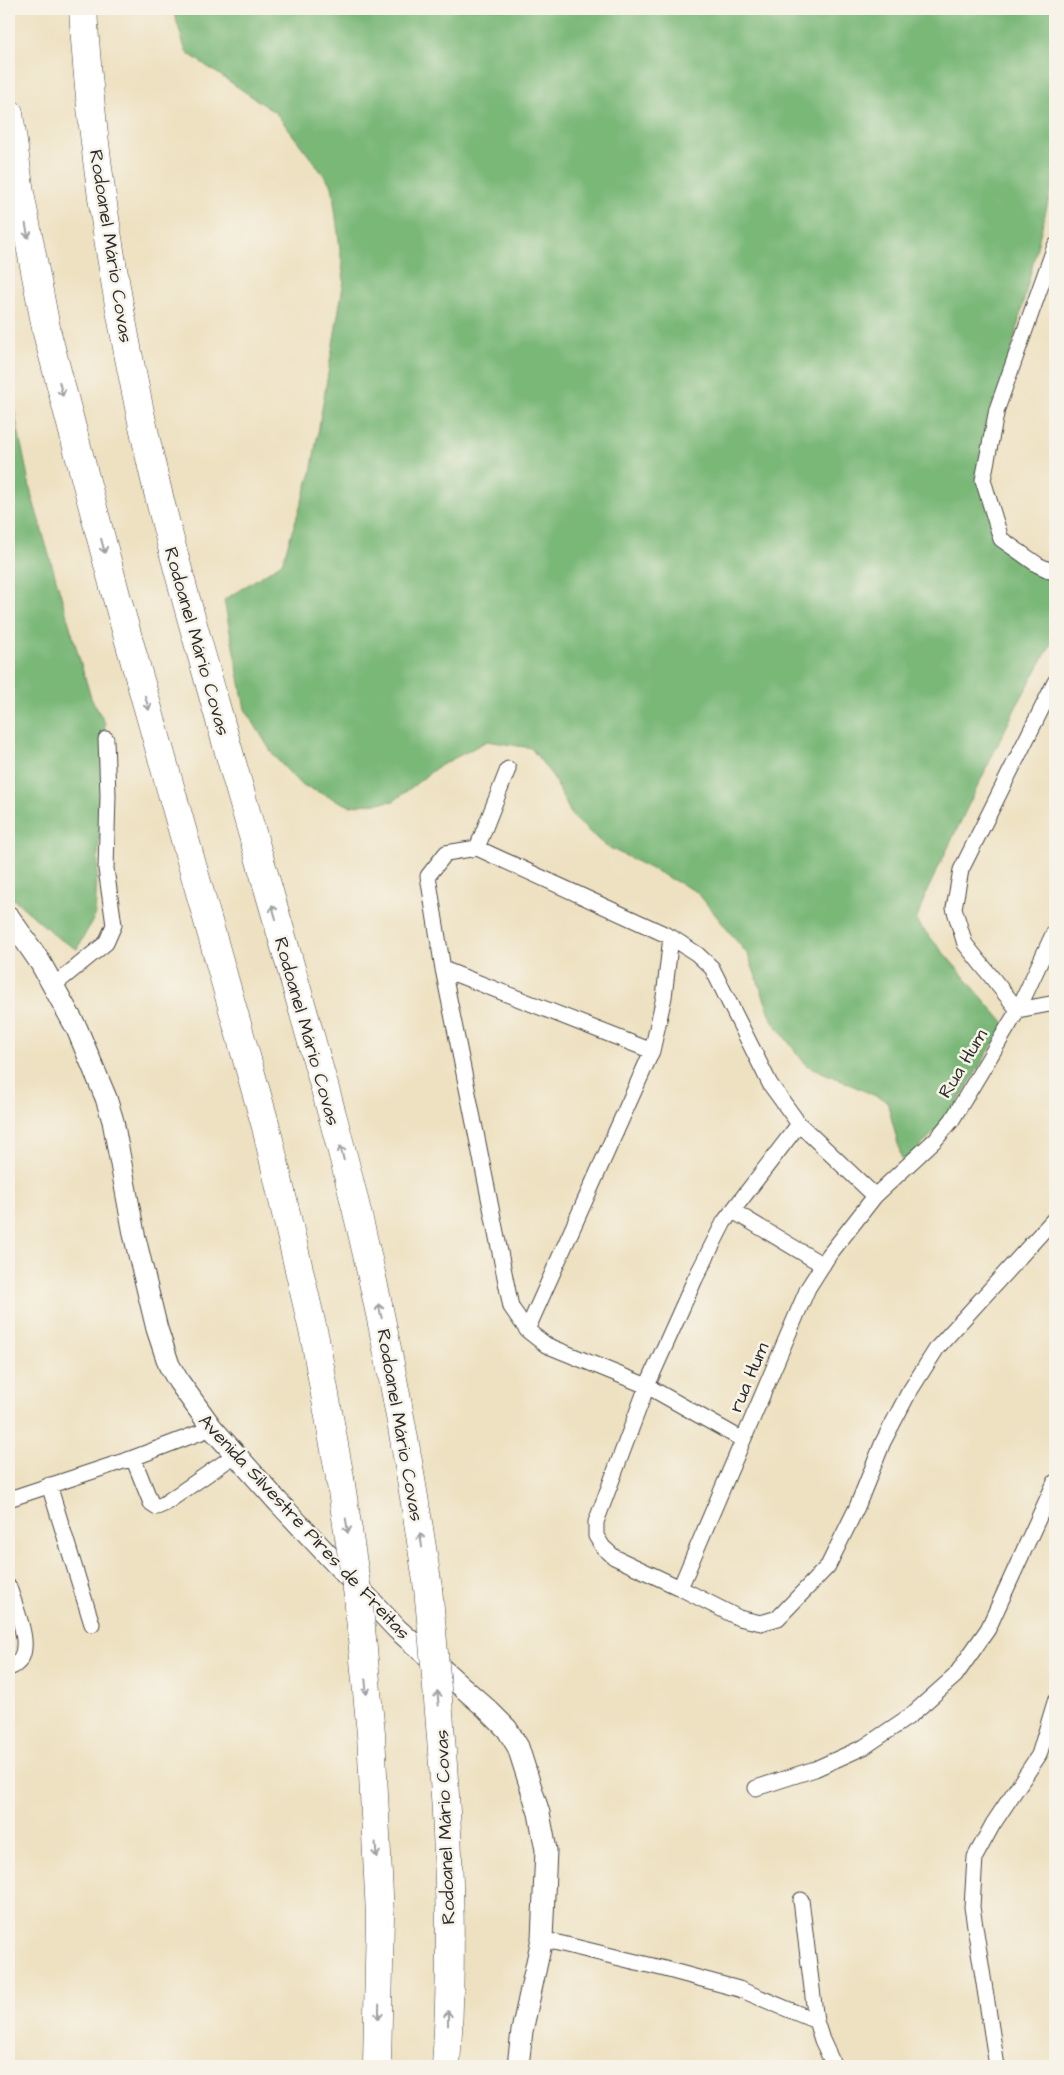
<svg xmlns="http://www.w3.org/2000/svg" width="1064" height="2075" font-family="'Architects Daughter',sans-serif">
  <rect width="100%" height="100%" fill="#f7f3e8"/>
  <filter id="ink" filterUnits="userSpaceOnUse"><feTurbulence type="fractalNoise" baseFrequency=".02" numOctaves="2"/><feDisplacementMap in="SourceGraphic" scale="10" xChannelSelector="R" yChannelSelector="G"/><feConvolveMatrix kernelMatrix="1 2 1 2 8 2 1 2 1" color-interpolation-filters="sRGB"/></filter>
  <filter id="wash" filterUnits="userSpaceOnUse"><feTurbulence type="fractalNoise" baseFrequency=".0096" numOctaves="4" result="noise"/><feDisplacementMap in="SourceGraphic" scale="20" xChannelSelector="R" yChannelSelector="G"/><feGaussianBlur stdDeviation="1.12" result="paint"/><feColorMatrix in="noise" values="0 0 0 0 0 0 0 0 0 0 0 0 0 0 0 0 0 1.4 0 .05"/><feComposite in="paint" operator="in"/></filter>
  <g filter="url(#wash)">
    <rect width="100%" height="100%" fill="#eee1c1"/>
    <path fill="#7ab878" stroke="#527252" d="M173,9H1055V174L1000,397L983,480L1001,539L1055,574V637L1017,705L927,891L916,921L1005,1024L949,1117L903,1164L887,1101L806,1065L773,1022L748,955L697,892L604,845L572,816L553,777L531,748L487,741L436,768L394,801L350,806L300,784L274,756L245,709L224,600L282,563L311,473L344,280L332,186L276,113L186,52Z
      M9,386L32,497L91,698L105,723L95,916L77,949L58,938L9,895Z"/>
  </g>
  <g filter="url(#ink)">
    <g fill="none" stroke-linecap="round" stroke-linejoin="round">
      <g stroke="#484642" stroke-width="17">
        <path id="street" d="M1055,246L997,409L983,480L1001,539L1038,565L1055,573
          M1055,682L961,870L954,908L965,944L1018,1010L1055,1003
          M477,848L508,769
          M443,969L652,1051
          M53,986L106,943L114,925L106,869L108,795L106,739
          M799,1124L724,1222L695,1279L647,1386L596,1522V1536L603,1547L614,1557L680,1588L739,1618L761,1623L778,1618L828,1566L857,1507L883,1442L908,1394L937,1348L1055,1218
          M733,1211L823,1265
          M527,1330L652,1051L664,997L671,937
          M743,1440L647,1386L546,1345L527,1330L511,1307L443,969L428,876L446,853L477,848L671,937L697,954L712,968L770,1084L799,1124L875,1196
          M133,1458L151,1503L157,1507L164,1504L235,1455
          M49,1485L92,1624
          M9,1499L133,1458L212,1428
          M9,1587C15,1609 40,1657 9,1668
          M680,1588L808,1288L829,1255L875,1196L936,1139L952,1120L1018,1010L1055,930
          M756,1788L815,1769L864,1747L910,1716L955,1676L988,1629L1055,1482
          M801,1900L816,2021
          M542,1939L665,1969L739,1989L816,2021L822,2040L834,2066
          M997,2066L972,1907L975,1857L993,1824L1039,1755L1055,1702"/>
      </g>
      <g stroke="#484642" stroke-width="23">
        <path id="secondary" d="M9,917L40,962L77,1029L106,1098L113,1121L134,1234L157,1329L169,1365L179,1382L212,1428L279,1503L397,1629L487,1709L507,1729L518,1747L539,1813L546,1850L542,1939L522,2031L518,2066"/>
      </g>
      <g stroke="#484642" stroke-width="29">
        <path id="highway" d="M83,9C92,163 118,317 152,467C170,546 193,624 215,703C254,841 295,979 333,1118C375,1272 405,1429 428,1588
          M9,113L20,193L47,333L116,595L266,1127L315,1339L340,1478"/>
      </g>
      <use href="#street" stroke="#fff" stroke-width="15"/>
      <use href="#secondary" stroke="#fff" stroke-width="21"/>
      <use href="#highway" stroke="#fff" stroke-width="28"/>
      <g stroke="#484642" stroke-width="29" stroke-linecap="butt">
        <path id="highway-bridge" d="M340,1478L358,1596L371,1734L380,1915L377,2066
          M428,1588C443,1746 457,1907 446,2066"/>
      </g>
      <use href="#highway-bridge" stroke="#fff" stroke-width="28"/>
    </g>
    <defs><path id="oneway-shaft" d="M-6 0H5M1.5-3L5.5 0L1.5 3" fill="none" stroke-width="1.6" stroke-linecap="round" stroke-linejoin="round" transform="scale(1.25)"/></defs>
    <g stroke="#a0a0a0">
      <use href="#oneway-shaft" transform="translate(27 231) rotate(79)"/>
      <use href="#oneway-shaft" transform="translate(61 389) rotate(76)"/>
      <use href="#oneway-shaft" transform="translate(103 546) rotate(75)"/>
      <use href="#oneway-shaft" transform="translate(147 703) rotate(74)"/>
      <use href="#oneway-shaft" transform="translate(274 912) rotate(-106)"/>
      <use href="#oneway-shaft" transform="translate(342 1153) rotate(-104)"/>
      <use href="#oneway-shaft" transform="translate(380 1311) rotate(-103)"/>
      <use href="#oneway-shaft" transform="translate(347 1526) rotate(81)"/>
      <use href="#oneway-shaft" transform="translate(421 1540) rotate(-98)"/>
      <use href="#oneway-shaft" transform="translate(366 1687) rotate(85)"/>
      <use href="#oneway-shaft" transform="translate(438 1698) rotate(-95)"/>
      <use href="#oneway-shaft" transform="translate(376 1850) rotate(87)"/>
      <use href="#oneway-shaft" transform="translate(379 2012) rotate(91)"/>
      <use href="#oneway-shaft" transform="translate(448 2018) rotate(-90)"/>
    </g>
  </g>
  <g text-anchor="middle" stroke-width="5" stroke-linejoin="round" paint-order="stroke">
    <g font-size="19" fill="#2b2b2b" stroke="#f7f3e8">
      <text transform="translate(112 246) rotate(81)" y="7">Rodoanel Mário Covas</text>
      <text transform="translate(198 641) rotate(74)" y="7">Rodoanel Mário Covas</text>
      <text transform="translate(308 1031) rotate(74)" y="7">Rodoanel Mário Covas</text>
      <text transform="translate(962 1063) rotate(-59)" y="7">Rua Hum</text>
      <text transform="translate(748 1377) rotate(-67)" y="7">rua Hum</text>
      <text transform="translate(401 1425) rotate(80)" y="7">Rodoanel Mário Covas</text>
      <text transform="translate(305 1526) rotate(47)" y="7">Avenida Silvestre Pires de Freitas</text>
      <text transform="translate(444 1827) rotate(-92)" y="7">Rodoanel Mário Covas</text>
    </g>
  </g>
  <rect width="1064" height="2075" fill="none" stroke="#f7f3e8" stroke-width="30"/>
</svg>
